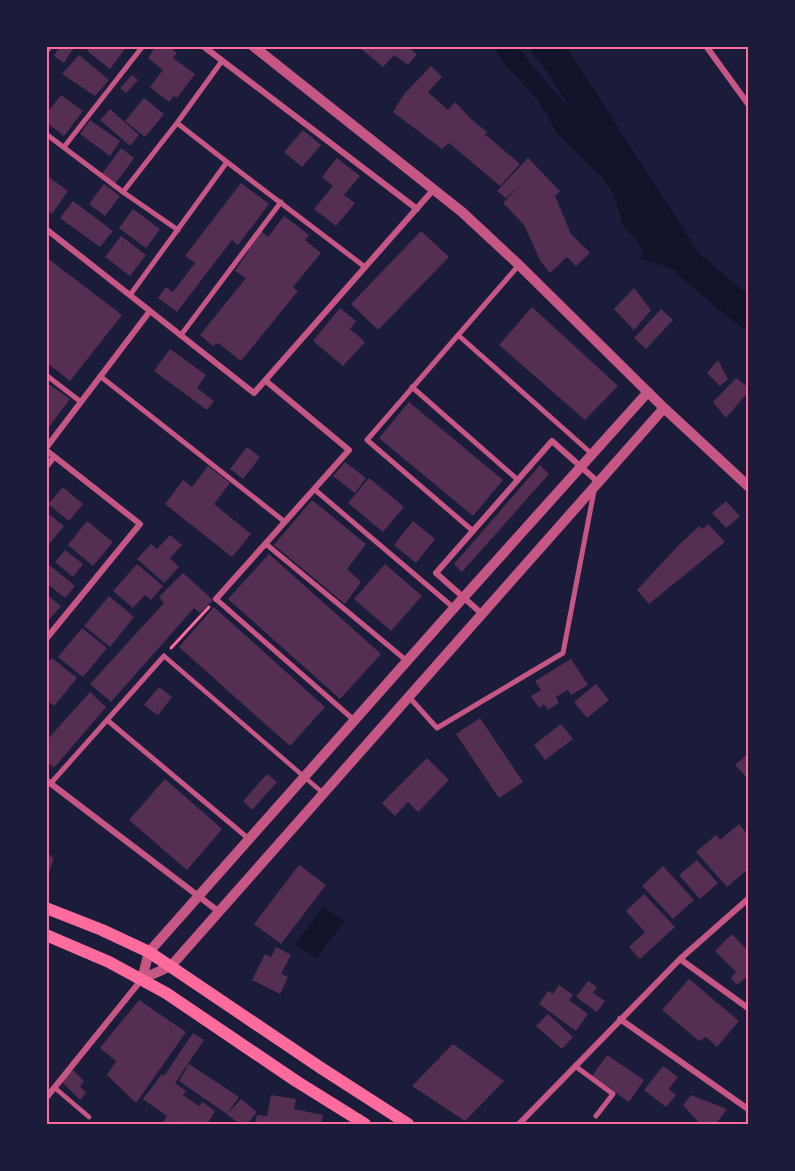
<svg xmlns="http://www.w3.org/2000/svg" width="795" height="1171" font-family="'IBM Plex Sans',sans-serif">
  <rect width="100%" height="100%" fill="#1b1b3a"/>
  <path fill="#12122b" d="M494,47H520L529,62L585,127L597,148L618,169L663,238L674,259V269L641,259L643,253L637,240L624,227L613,193L602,177L557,133L538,100L504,63Z
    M324,907L345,921L316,958L295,944Z"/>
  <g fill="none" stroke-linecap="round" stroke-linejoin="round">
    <path stroke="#12122b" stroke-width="30" d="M546,46L555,57L688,264L748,314"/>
  </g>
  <path fill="#542f53" d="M60,46H75L64,63L54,56Z
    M90,46H127L110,69L87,51Z
    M156,46H168L177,53L173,58L195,74L177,98L174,96L169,102L150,87L163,70L148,58Z
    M358,46H406L417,54L408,65L394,55L383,67Z
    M79,55L109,80L95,96L62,74Z
    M431,66L442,77L428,92L448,110L455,102L471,119L487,132L482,140L486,135L520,164L500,186L449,143L442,149L393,112L404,94Z
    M132,75L138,80L126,93L120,88Z
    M61,95L83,111L64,136L46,122V114Z
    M144,98L164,114L145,137L125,121Z
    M110,109L139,135L130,146L100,120Z
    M90,120L120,141L110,156L80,134Z
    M303,130L321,145L302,167L284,152Z
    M121,148L134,158L115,184L102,174Z
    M337,158L360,176L344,195L355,203L336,226L314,209L333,186L322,177Z
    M528,158L560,191L555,196L571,234L590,253L576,266L567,257L550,273L541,262L524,225L503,203L522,183L506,198L497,191Z
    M46,175L68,191L52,214L46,210Z
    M241,183L269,204L238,245L232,240L177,312L158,298L166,287L173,292L195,263L185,256Z
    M104,184L120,196L105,216L89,204Z
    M73,201L113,231L100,247L60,218Z
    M133,209L160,229L146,248L119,228Z
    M284,216L309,235L305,240L321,253L293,287L298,291L241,361L218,343L213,346L200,335L246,278L235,271L261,231L268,237Z
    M421,231L449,257L378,330L351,304Z
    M121,236L146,255L130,276L105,257Z
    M46,257L122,315L70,381L46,362Z
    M634,288L651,310L634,330L614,309Z
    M532,307L618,386L585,420L499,345Z
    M340,308L356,321L350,329L365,342L343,366L313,341Z
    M661,309L673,320L646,349L634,338Z
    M170,349L206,375L197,388L214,401L207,410L154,371Z
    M718,360L728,379L720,386L707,373Z
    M736,378L748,387V392L726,418L713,402Z
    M46,382L70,399L46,431Z
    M409,402L503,480L473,516L379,438Z
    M247,447L260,457L243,479L230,469Z
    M345,462L366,478L355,493L333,476Z
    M540,465L549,474L462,572L454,564Z
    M208,466L230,483L214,504L251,534L232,557L165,504L183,480L192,487Z
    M369,478L404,507L383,532L348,503Z
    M63,487L83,504L69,521L48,504Z
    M312,500L366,544L347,569L361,582L345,604L274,545Z
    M726,501L740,516L726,528L712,513Z
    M46,512L64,526L46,548Z
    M87,521L113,542L93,566L68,545Z
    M413,521L435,539L416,563L394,545Z
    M708,524L725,542L649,604L637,590L677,547L699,526L703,529Z
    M170,535L182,545L170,558L179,567L164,583L137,559L151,544L157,549Z
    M65,550L83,564L73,577L55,562Z
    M269,554L381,654L340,699L228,599Z
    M47,563L75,586L65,598L46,583Z
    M137,564L163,586L151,600L145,595L133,608L113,591Z
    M385,564L422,596L391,631L354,599Z
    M183,573L213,600L200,613L194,608L111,702L90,684L164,603L159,597Z
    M46,594L61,606L46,623Z
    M109,596L134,617L110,647L84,626Z
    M214,607L325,707L290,746L179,647Z
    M82,628L107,648L83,677L58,657Z
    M52,658L77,678L54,706L46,700V664Z
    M571,659L588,685L571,695L568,690L556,697L559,703L548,710L544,704L539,708L531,696L541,690L535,681Z
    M596,684L609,700L587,718L574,702Z
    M159,687L172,697L158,715L144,705Z
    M90,692L106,707L54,768L46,761V741Z
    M480,718L523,782L499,798L456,734Z
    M561,724L573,739L545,760L534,745Z
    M748,754V777L747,778L735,765Z
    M427,758L449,780L418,812L408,802L395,816L382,803Z
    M267,774L277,782L252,810L243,801Z
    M165,779L222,829L187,870L129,820Z
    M739,824L748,835V869L727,887L696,852L716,835L720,840Z
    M46,853L54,858L47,878H46Z
    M697,860L718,883L700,899L679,875Z
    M299,865L326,885L281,944L254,924Z
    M663,866L694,900L673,919L642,886Z
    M644,894L675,927L640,959L629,947L645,932L626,911Z
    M732,934L748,951V980L747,981L745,978L737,985L731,978L736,972L715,951Z
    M276,947L291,955L281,974L288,977L280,994L252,980L265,954L271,957Z
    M689,979L739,1021L717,1047L706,1037L699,1041L662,1010Z
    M588,981L597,987L593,993L605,1001L597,1012L576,997Z
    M559,985L573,995L569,1000L588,1014L576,1031L539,1004L548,991L553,994Z
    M139,1000L186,1032L136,1103L107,1075L116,1061L100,1048Z
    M548,1014L573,1037L562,1049L536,1026Z
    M193,1033L204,1040L175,1083L186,1091L183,1095L199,1106L203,1102L215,1111L208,1123L211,1124H162L167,1116L143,1099L162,1074L164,1076Z
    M453,1044L504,1081L465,1121L412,1086Z
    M607,1055L644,1080L629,1102L592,1076Z
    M189,1064L239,1097L227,1114L179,1081Z
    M663,1066L678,1077L669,1089L676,1095L666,1107L644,1090Z
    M73,1070L84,1081L80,1086L86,1093L80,1100L61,1081Z
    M271,1095L296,1099L294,1109L323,1115L321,1124H255L257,1115L267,1116Z
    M691,1095L727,1109L716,1124H700L683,1105Z
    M241,1099L257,1112L247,1124H239L227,1114Z"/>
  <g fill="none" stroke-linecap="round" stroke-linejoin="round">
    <path stroke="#ff6b9d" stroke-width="3" d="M171,648L209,607"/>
    <path stroke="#c65784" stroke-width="4.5" d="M164,656L323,793
      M55,1088L89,1117"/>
    <path stroke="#c65784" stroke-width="5" d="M46,52L50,46
      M222,61L177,123L227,162
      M46,134L123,192L178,230
      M64,147L143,46
      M123,192L177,123
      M130,295L227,162L365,267
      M181,335L281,202
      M458,335L592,454
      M46,375L81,402
      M100,376L285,522
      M412,387L518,480
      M314,489L454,608
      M473,531L367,440L519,265
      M266,544L407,661
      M216,599L354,720
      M409,697L437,728L563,653L594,491
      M107,720L249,839
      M51,783L164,656
      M575,1066L613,1094L596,1116"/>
    <path stroke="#c65784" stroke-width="6" d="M203,46L417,209
      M706,46L748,104
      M46,229L254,393L434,189
      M46,448L150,311
      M46,450L140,524L46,639
      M46,467L54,457
      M216,599L349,450L266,381
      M481,613L436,573L552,441L598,482
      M46,780L218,911
      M680,959L748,1008
      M620,1019L748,1109
      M46,1098L142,979
      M519,1124L680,959L748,899"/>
    <path stroke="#c65784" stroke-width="10" d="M253,46L462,212L519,265L664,408L748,486
      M142,979L149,952L454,608L648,392
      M142,979L171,966L664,408"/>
    <path stroke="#ff6b9d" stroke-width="12" d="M46,908L102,930L149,952L321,1068L408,1124
      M46,935L109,962L166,993L296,1081L365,1124"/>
  </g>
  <rect width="795" height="1171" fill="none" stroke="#1b1b3a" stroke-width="96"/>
  <rect x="48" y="48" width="699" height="1075" fill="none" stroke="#ff6b9d" stroke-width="2"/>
</svg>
